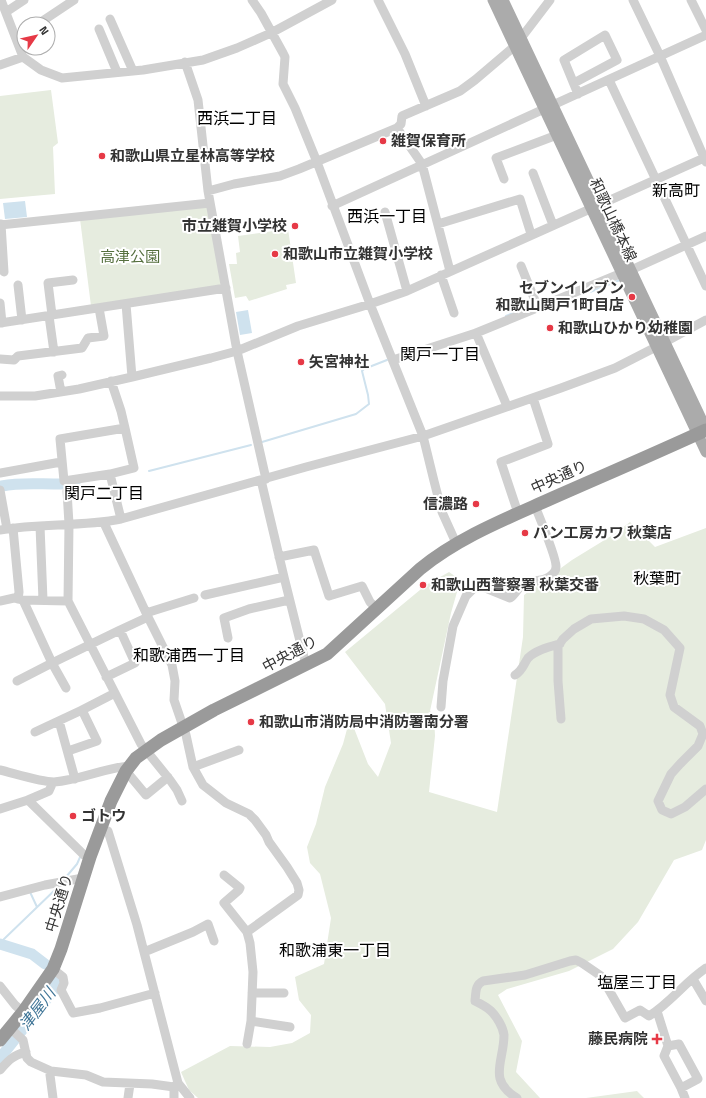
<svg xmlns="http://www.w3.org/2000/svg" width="706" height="1098" font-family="'Titillium Web','Noto Sans JP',sans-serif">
  <rect width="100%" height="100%" fill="#fff"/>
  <path fill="#e6ecdf" d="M51,90L58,143L53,147L55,194L0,199V96Z
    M207,206L221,283L219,287L91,306L80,219Z
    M288,229L296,283L286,285L287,289L249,301L246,296L235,298L229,264H237L236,253L240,252L238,236Z
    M630,522L655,547L706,528V840L702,850L674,860L638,922L613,949L569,971L507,989L498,995L522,1041L516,1072L540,1098H198L189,1090L181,1072L230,1046L270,1047L292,1043L310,1033L311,1015L299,1000L295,977L324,964L331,918L320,874L310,863L307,847L316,824L325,787L343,744L350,718L368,764L378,777L391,743L385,704L345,652L426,585L449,572L459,579V585L451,613L430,711L434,716L435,736L429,792L497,812L523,637L524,595L572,560L616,533Z
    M637,1091L644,1098H586Z"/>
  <path fill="#cfe2ee" d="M25,201L27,217L5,219L3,203Z
    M248,310L252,333L240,335L236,312Z"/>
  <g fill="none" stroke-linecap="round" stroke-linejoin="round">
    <path stroke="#cfe2ee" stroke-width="2" d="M590,292L620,280
      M506,316L533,305
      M262,442L356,414L369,404L368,395L362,371L364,369L387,360
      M149,471L251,445
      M66,877L77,864L81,855
      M30,892L37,907
      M4,946L3,940L59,886"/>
    <path stroke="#cfe2ee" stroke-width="11" d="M2,486C26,481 51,486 75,483
      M0,944L32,954L45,964
      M0,1058L53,991L57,983L56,979"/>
    <path stroke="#d0d0d0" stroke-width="9" d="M1,0L23,57L41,70L62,78L143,70L203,60L237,48L271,33L332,0
      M252,0L261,13L283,53L285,57L283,84L295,108L317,162L370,304L423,436L434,481L442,512L456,543
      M378,0L405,54L426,106
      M633,0L660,56L706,162
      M691,0L706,30
      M6,12L24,0
      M110,19L133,71
      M38,24L74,0
      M99,29L117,72
      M185,62L198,100L208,191L237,351L266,479
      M0,65L23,57
      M609,80L706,286
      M574,83L617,60L605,35L564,60L578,94
      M397,128L422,164L450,271
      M533,173L553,225
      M504,179L496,158L557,135
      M208,191L234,184L280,176L299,169L397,128L401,124L402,116L460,91L475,80L515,46L550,0
      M332,206L706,35
      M385,212L407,291
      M1,224L4,272
      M438,224L520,199L531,234
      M0,225L210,203
      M521,266L538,308
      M631,270L706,236
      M441,275L454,313
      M18,285L22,320
      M0,303L2,323
      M126,304L132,377
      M52,315L48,283L73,280
      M49,316L54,352
      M0,323L226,288
      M476,333L507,406
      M665,342L706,320
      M0,359L14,360L18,356L82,348L88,338L104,336L99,308
      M393,360L476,333L622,273
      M111,381L121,411L125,428
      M61,392L58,376L62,375
      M0,396H35L79,389L132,377L211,358L237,351L298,326L370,304L407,291L706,157
      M125,428L134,468L110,474L64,481L60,439Z
      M0,473L61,462
      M110,474L121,519
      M261,480L284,577L306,665
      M0,490L7,529
      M67,491L69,524L68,601
      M518,513L501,462L548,444L533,398
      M104,523L148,617L172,665L175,681L174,700L186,735L193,767L203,785L226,803L249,814L255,820L266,835L269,842L287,867L297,883L299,890L298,895L247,932
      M40,526L43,600
      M13,528L19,592L18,599
      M0,530C40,523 81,527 121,519L306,467L423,436L561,388L615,368L656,347
      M279,557L314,550L329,596L362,586L370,602L377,609
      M205,595L284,577
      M0,601L14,598L22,600L68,601L141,744L170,780L177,790L182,801
      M146,613L194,598
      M228,638L224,618L249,609L289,600
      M515,675C523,670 523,665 528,658C536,650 549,647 560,644
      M106,677L135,663L120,630L148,617
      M17,681L52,663L23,600
      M66,688L52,663L120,630
      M441,707L443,681L453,626L466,596L474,588L483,587L510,598C516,595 518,586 525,583C532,580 542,582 549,577C552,575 556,571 556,567C557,559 539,516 535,506
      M82,710L115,693
      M561,719L558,681V646L563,639L574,629L591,619L624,616L644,619L664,630L680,648L670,695L674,707L700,726L703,734L698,746L680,764L671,774L658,801L662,810L671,814L685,807L706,789
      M59,721L75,779
      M35,732L82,710L97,741L68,751
      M193,767L239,750
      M0,770C13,773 41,782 54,782C80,780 104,768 129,766
      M126,771L146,795L168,777
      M28,800L84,855L90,857
      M0,809L28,800L49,791L53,782
      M224,875L240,888L239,890L224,903L247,932L250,943L253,972L251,1021L247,1044
      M0,897L45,885L83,878
      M144,952L193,932L208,924L214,941
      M53,969L63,977L64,983L61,990L73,1013L100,1008L155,993
      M693,979L706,1001
      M0,986L15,1005L23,1012
      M252,993H284
      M657,1011L668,1046L664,1056L681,1088L685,1098
      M251,1021L290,1027
      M10,1028L23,1040L27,1058L31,1062L51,1071L86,1075L103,1082L152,1084L174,1087L178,1083L137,925L108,831L101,829
      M668,1046L679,1044L698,1079L681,1088
      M0,1070C8,1061 13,1055 26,1052
      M51,1071L50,1075L53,1098
      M178,1083L190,1098
      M174,1087V1098
      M128,1098L130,1084
      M517,1098C487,1080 504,1062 504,1035C503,1027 497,1017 491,1011C487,1007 481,1004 475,1001C476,992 475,985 483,981L525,975L570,961L576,960L582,963L601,976L625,1018L640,1010L649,1016C670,1003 685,982 706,968"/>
    <path stroke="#ababab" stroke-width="11" d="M493,0L706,452
      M503,0L706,429"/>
    <path stroke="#9a9a9a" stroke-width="13" d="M0,1040L23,1012L53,969L61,949L90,857L111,801L126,771L136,758L161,740L214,710L327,654L420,569C458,538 503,520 548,500C600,477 654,454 706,430"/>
  </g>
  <g fill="#e63946" stroke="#fff" stroke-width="1.5">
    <circle cx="383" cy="141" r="4"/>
    <circle cx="102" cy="156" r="4"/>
    <circle cx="295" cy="226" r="4"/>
    <circle cx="275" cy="254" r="4"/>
    <circle cx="632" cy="297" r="4"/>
    <circle cx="550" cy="328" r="4"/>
    <circle cx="301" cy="362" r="4"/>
    <circle cx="476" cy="504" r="4"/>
    <circle cx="525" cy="533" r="4"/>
    <circle cx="423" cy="585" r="4"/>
    <circle cx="251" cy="722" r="4"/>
    <circle cx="73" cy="816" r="4"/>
    <path d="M655 1033h4v4h4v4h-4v4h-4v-4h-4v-4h4z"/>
  </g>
  <g text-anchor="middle" stroke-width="4" stroke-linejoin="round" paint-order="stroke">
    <g font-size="15" font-weight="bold" fill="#333" stroke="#fff" text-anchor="start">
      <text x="391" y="146">雑賀保育所</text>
      <text x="110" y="161">和歌山県立星林高等学校</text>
      <text x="287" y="231" text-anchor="end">市立雑賀小学校</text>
      <text x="283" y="259">和歌山市立雑賀小学校</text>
      <text x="624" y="293" text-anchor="end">セブンイレブン<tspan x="624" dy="17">和歌山関戸1町目店</tspan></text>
      <text x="558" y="333">和歌山ひかり幼稚園</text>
      <text x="309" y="367">矢宮神社</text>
      <text x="468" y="509" text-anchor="end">信濃路</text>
      <text x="533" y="538">パン工房カワ 秋葉店</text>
      <text x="431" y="590">和歌山西警察署 秋葉交番</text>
      <text x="259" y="727">和歌山市消防局中消防署南分署</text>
      <text x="81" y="821">ゴトウ</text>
      <text x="648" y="1044" text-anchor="end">藤民病院</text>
    </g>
    <g font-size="15" fill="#333" stroke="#fff">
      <text transform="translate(613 220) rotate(65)" y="5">和歌山橋本線</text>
      <text transform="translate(559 477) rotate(-24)" y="5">中央通り</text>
      <text transform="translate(290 654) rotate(-28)" y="5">中央通り</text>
      <text transform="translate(59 903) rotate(-73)" y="5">中央通り</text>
    </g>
    <g font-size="15" fill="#56703f" stroke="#fff">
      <text x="130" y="262">高津公園</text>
    </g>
    <g font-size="16" fill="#000" stroke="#fff">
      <text x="237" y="124">西浜二丁目</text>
      <text x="676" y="196">新高町</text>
      <text x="387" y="222">西浜一丁目</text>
      <text x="440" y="360">関戸一丁目</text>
      <text x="104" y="499">関戸二丁目</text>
      <text x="657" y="584">秋葉町</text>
      <text x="189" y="661">和歌浦西一丁目</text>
      <text x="335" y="956">和歌浦東一丁目</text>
      <text x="637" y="988">塩屋三丁目</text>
    </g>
    <g font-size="16" font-style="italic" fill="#3f7597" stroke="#fff">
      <text transform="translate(37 1009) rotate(-53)" y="6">津屋川</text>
    </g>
  </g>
  <g transform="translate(36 36) rotate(56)"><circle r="19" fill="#ffffff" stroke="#adadad"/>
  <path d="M0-3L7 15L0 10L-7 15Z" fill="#e63946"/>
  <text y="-6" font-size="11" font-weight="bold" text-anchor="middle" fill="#333333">N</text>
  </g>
</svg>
